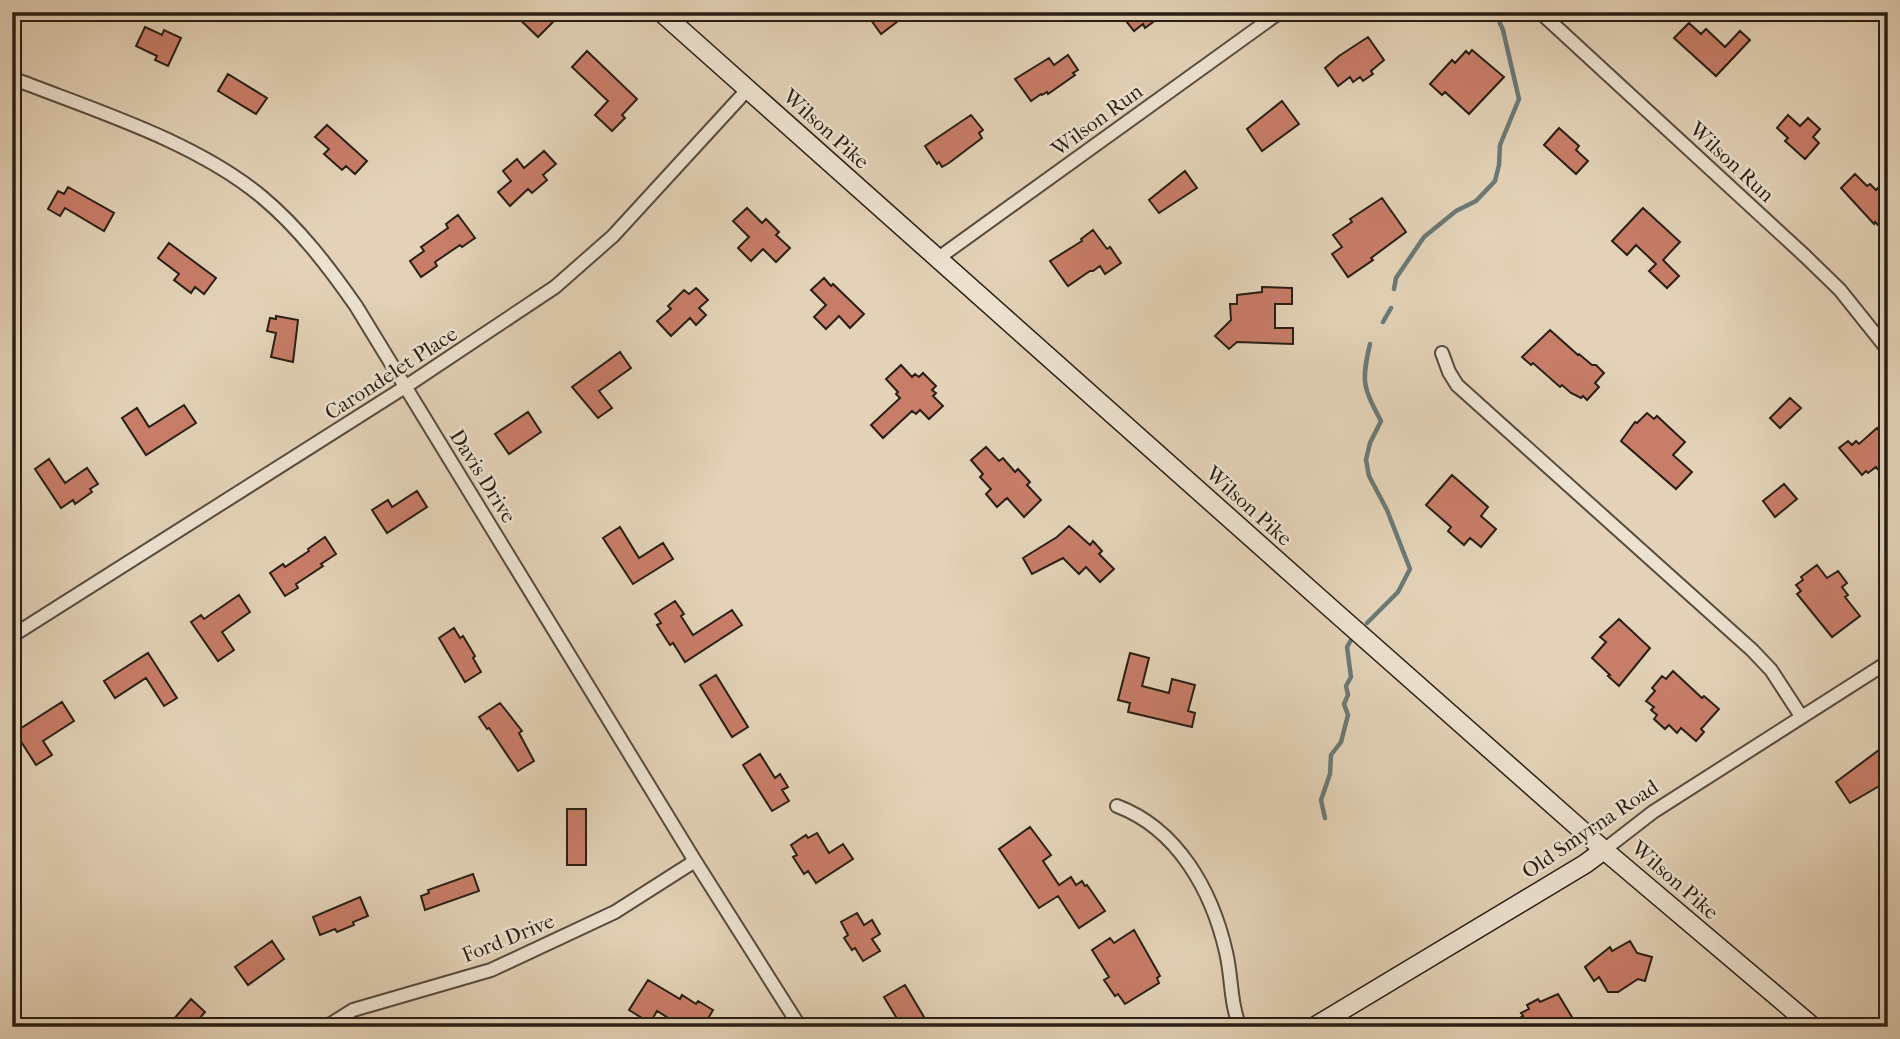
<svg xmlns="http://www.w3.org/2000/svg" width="1900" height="1039" font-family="'IM FELL French Canon',serif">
  <rect width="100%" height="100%" fill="#e3d2b7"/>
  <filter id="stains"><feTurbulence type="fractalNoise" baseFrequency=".00286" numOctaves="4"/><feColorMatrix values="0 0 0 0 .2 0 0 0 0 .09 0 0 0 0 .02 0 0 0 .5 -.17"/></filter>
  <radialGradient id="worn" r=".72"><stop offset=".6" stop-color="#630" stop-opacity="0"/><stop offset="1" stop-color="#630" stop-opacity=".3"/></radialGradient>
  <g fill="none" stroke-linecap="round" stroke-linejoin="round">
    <path stroke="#6b7976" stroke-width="4.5" d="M1394,289L1396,278L1424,237L1456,211L1476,201L1495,181L1499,165L1500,145L1519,99L1503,30L1495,12
      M1383,322L1391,308
      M1367,623L1398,592L1410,569L1387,510L1369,476L1366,460L1370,443L1381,421C1363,387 1361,382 1370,344
      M1325,818L1321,800L1330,774L1331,755L1341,742L1348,715L1344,704L1348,695L1346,686L1351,677L1347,647L1351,640"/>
  </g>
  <path fill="#c87d68" stroke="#281e15" stroke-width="2" d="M512,12H545L554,21L538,37Z
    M883,12H910L881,34L871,20Z
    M1119,12H1158L1154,15L1157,19L1145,28L1143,24L1134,31Z
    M1689,23L1701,34L1706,29L1725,47L1740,31L1750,40L1716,76L1674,38Z
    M145,27L162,35L164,30L181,38L168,66L155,60L157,56L136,46Z
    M1368,37L1384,60L1371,71L1373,74L1363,81L1360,77L1353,82L1350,77L1338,86L1325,68L1339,56Z
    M1472,50L1504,77L1469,114L1445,92L1442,95L1430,84L1452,60L1455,63L1466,51L1469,54Z
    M587,51L637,99L622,115L625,118L612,131L595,115L608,101L572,67Z
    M1068,55L1078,70L1073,73L1075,75L1048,94L1047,92L1042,95L1041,94L1031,101L1015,79L1049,58L1054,65Z
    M228,74L267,98L256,114L218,91Z
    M1282,101L1299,124L1262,151L1247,129Z
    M971,115L983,130L979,133L982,138L949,163L942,167L939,162L937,164L925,146Z
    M1788,115L1800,126L1808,118L1820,129L1813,137L1819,143L1805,159L1785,141L1788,138L1777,128Z
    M327,125L367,161L355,174L346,166L342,170L324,154L329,149L315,137Z
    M1559,128L1579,146L1576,150L1588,161L1576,174L1544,145Z
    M544,151L556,164L543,175L547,180L532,193L528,189L510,206L498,192L511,181L503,171L517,159L524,168Z
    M1185,171L1197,188L1159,213L1149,200Z
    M1855,174L1867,186L1870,184L1876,190L1880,186L1888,194V223L1882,229L1875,222L1874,224L1841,188Z
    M68,187L114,213L104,231L65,208L60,216L48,209L58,191L64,194Z
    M1382,198L1406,232L1371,258L1373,260L1348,277L1332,254L1342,247L1333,235L1352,222L1350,219Z
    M747,208L762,223L766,219L779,232L776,235L790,248L776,262L763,249L751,261L738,248L749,237L733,221Z
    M1643,208L1680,242L1663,260L1679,276L1667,288L1649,271L1656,264L1636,245L1627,255L1612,241Z
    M458,215L475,238L462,247L460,245L435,262L437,266L421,277L410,261L424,251L421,247L448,228L446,224Z
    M1093,230L1107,249L1110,247L1121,263L1105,274L1100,266L1093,271H1090L1068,286L1050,261L1082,241L1081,239Z
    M169,243L216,278L204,294L195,287L191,293L174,280L179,274L158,258Z
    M824,278L831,286L833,284L864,314L850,328L839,316L826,329L814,317L826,305L811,290Z
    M1262,287L1292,288V304H1275V328H1293V344L1237,342L1229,349L1215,336L1231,320L1230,304H1237V295L1262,292Z
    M696,288L708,300L699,308L706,315L696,325L690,318L671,336L657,321L671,309L668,306L684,290L689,294Z
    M276,316L298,320L293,362L271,357L276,333L267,331L270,318L276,319Z
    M1550,330L1578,355L1579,354L1592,365H1596L1604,373L1595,383L1599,387L1587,400L1583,396L1581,398L1571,393L1562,385L1560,387L1533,363L1531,365L1522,357Z
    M620,352L631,368L599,391L612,408L598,418L572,387Z
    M901,365L912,377L915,374L919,377L923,373L936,386L932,390L936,393L933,396L943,406L929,419L920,410L916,414L912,411L883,438L871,425L900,398L896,394L898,392L886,379Z
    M1790,398L1801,408L1780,428L1770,418Z
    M184,405L196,423L146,455L122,418L137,408L149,427Z
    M528,412L541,432L509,454L495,434Z
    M1647,413L1654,419L1657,416L1685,442L1673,455L1692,472L1676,489L1621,441L1635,422L1637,423Z
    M1877,428L1888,441V466L1880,472L1876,467L1868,473L1866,471L1862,475L1839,448L1848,441L1852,445L1856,441L1859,444Z
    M986,447L999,461L1003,458L1015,472L1018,469L1030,482L1027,485L1041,500L1024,517L1007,498L997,507L986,494L991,489L980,477L983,474L971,460Z
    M49,459L65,483L87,468L98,484L90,489L92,492L75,504L73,500L61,508L35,469Z
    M1452,475L1488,507L1481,516L1496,529L1481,547L1470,538L1464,545L1448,531L1451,527L1426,505Z
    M1784,484L1797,499L1775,517L1763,501Z
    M417,491L427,507L387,533L372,510L388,500L392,507Z
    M1069,526L1090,545L1093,541L1102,551L1099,554L1114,569L1100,582L1086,567L1079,574L1063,558L1032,574L1023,558L1057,537Z
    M620,527L639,558L663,543L673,559L633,584L603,538Z
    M325,537L336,554L321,564L323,566L296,584L298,588L285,596L270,573L283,564L285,567L309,551L308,549Z
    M1817,565L1827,578L1838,571L1847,583L1842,587L1848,595L1845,597L1860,616L1832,637L1797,594L1801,591L1796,585L1803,580L1801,577Z
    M239,595L250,612L222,632L234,650L218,661L191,622L201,615L204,619Z
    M675,601L684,614L681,616L693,635L732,610L742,625L685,662L673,643L670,645L657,625L661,623L655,614Z
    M1619,619L1650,648L1619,686L1608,676L1610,675L1592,658L1606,642L1600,637Z
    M454,628L460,638L463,636L475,656L473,658L481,672L465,682L439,638Z
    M148,653L177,698L164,706L146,678L115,698L104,681Z
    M1130,653L1149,658L1142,686L1169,693L1172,679L1195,685L1188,711L1195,713L1192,727L1128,712L1130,703L1118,700Z
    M1673,671L1702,698L1704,696L1719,709L1701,729L1704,732L1696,741L1681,728L1677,733L1669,725L1665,729L1654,719L1657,715L1651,710L1654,707L1646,701L1655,691L1652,688L1662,676L1666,679Z
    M716,675L748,727L732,737L700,685Z
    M62,702L74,721L43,741L52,755L36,765L15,732Z
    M500,703L522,731L519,733L534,761L518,771L489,728L487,729L479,717Z
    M1883,747L1888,754V781L1850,803L1836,782Z
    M760,754L775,778L780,774L788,787L782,790L789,801L772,811L743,765Z
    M567,809H586V865H567Z
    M1030,827L1051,855L1043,861L1059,885L1071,877L1076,885L1082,881L1085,886L1087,885L1105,911L1079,928L1058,896L1039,908L999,849Z
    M817,833L829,853L843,844L853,859L816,883L808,871L804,874L793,857L797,855L791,845L806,835L808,838Z
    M473,874L479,891L425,910L421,896L429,893L428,890Z
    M360,897L368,916L353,922L354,925L337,932L335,929L320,935L313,917Z
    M857,913L864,925L872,920L880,934L872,939L880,951L863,961L855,948L852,950L844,938L848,935L841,922Z
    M1134,930L1160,976L1157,978L1159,983L1125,1004L1118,994L1115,996L1104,980L1109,977L1092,950L1110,938L1114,943Z
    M272,941L284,959L248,985L235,967Z
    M1630,941L1637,953L1652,957L1645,981L1638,979L1618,992H1608L1599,977L1594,981L1585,967L1610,947L1612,951Z
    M648,980L680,999L682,995L696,1004L698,1001L713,1010L703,1027H683L657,1011L650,1023L629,1010Z
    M905,985L930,1027H902L884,997Z
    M1558,994L1578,1027H1505L1523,1016L1521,1013L1529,1009L1527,1005L1538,999L1540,1002Z
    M191,999L205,1012L192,1027H167Z"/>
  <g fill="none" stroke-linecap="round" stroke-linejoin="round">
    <g stroke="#574b3e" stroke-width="16">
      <path id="street" d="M1540,12L1805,256L1840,290L1888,350
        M12,78C93,110 195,141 262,197C299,228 328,266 356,306L695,861L800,1027
        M937,259L1280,12
        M1442,353L1449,372L1457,385L1752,650L1771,670L1801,716
        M12,636L405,387L555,287L613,236L747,90
        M1117,806C1178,829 1212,891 1226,952C1232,977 1230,1003 1240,1027
        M1604,850L1653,812L1888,662
        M326,1027L353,1010L491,970L615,912L695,861"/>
    </g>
    <g stroke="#281e15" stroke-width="21">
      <path id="secondary" d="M661,12L1327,605L1604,850L1813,1027
        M1314,1027L1585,864L1604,850"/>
    </g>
    <use href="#street" stroke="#ede2d0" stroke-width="12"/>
    <use href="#secondary" stroke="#ede2d0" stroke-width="18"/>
  </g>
  <g text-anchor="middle" stroke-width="5" stroke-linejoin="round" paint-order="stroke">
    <g font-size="21" fill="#281e15" stroke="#ede2d0">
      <text transform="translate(1097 120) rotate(-36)" y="7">Wilson Run</text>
      <text transform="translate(826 129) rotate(42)" y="7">Wilson Pike</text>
      <text transform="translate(1732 162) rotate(43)" y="7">Wilson Run</text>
      <text transform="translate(391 373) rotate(-33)" y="7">Carondelet Place</text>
      <text transform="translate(483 476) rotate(58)" y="7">Davis Drive</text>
      <text transform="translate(1249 506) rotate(42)" y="7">Wilson Pike</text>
      <text transform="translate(1590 829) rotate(-34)" y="7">Old Smyrna Road</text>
      <text transform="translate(1675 880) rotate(41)" y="7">Wilson Pike</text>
      <text transform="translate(508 938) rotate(-22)" y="7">Ford Drive</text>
    </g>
  </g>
  <rect width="1900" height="1039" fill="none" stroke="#e3d2b7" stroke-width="42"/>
  <rect x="14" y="14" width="1872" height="1011" fill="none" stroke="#281e15" stroke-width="3.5"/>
  <rect x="21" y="21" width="1858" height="997" fill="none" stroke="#281e15" stroke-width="2"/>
  <rect width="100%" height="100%" filter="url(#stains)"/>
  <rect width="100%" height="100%" fill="url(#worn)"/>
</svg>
